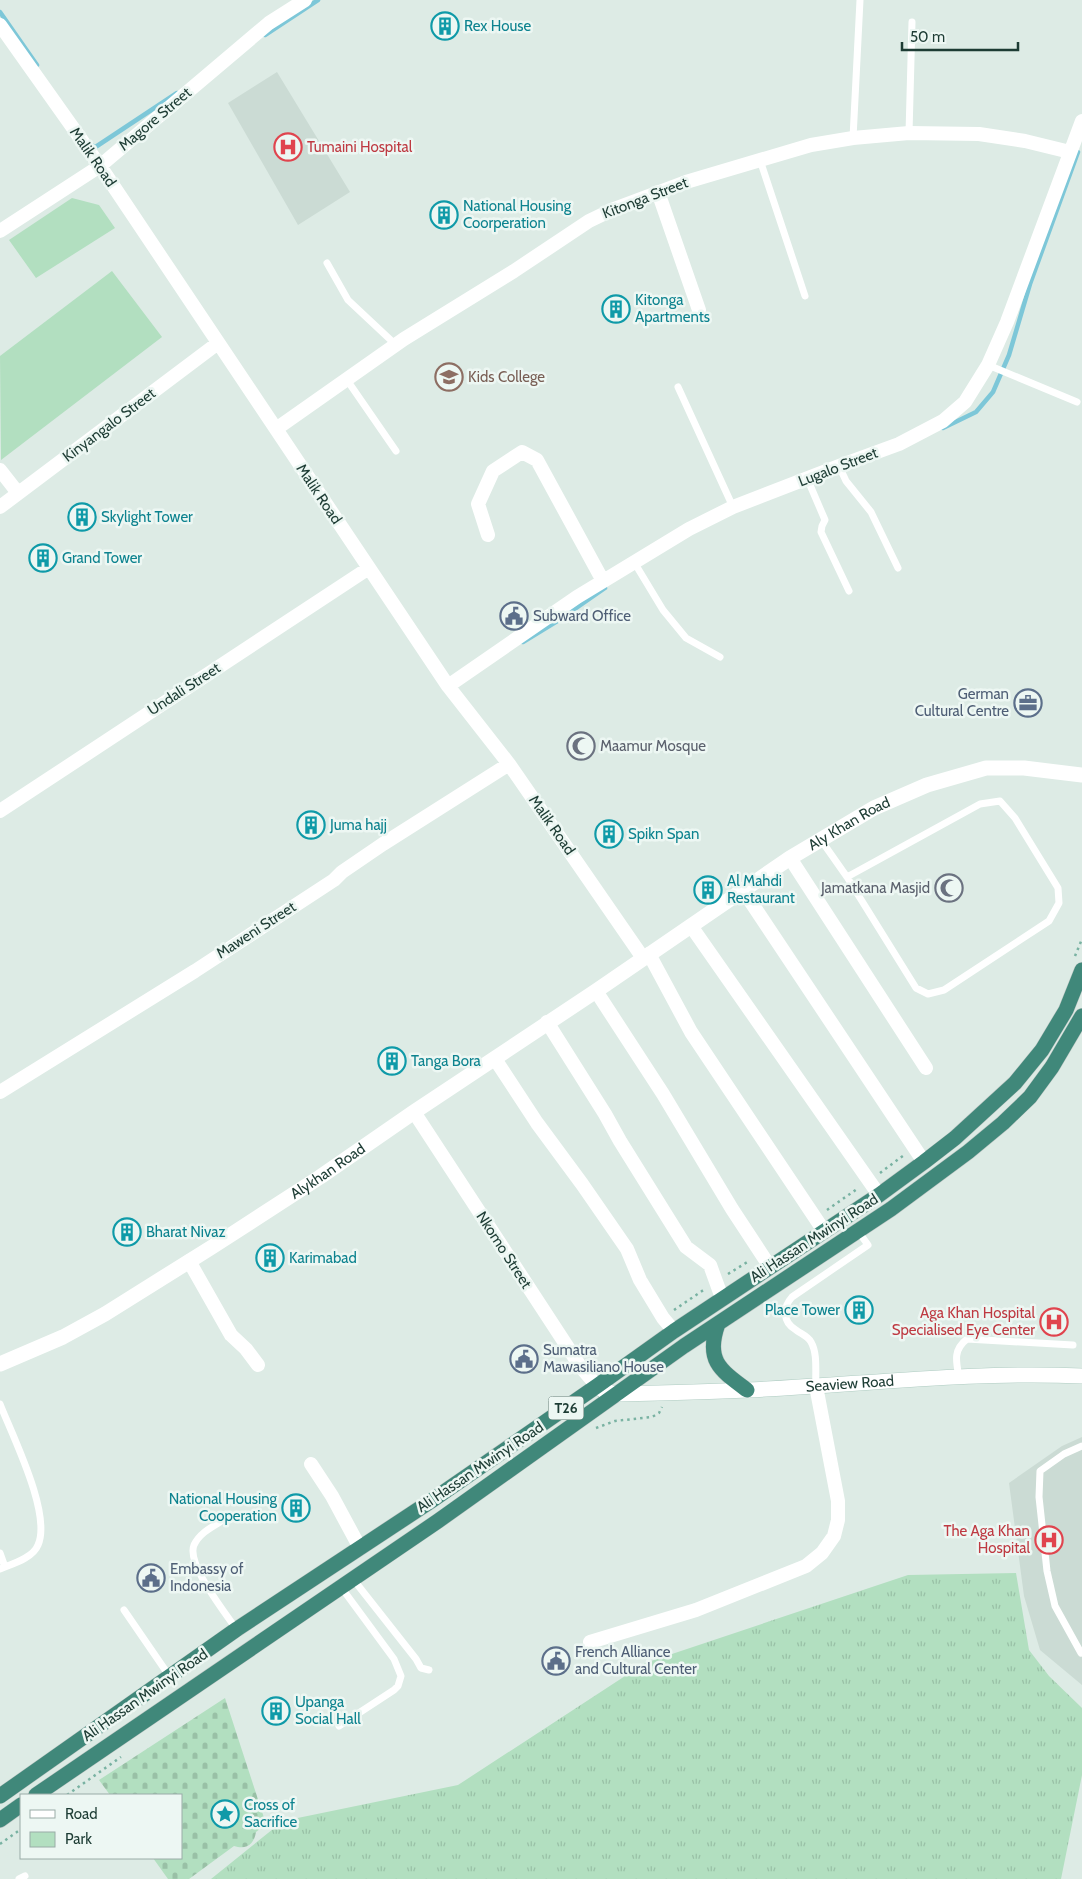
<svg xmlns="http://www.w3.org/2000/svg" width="1082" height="1879" font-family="Cabin,sans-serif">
  <defs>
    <pattern id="grass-tufts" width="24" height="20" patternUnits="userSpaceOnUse" patternTransform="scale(1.25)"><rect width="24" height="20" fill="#b2dfc0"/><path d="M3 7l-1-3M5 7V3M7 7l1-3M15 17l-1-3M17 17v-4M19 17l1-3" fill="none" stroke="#99c0a6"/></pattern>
    <pattern id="cemetery-stones" width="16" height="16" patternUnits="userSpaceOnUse" patternTransform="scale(1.25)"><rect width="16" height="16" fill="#b2dfc0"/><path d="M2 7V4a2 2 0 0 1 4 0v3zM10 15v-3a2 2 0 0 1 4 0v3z" fill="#99c0a6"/></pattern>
  </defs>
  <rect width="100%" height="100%" fill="#ddebe5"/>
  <path fill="#cbdbd4" d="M277,72L350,192L298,225L228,103Z
    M1082,1437V1685L1040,1650L1024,1596L1009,1483L1062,1446Z"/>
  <path fill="url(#grass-tufts)" d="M1016,1573L1029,1650L1049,1676L1082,1708V1775L1061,1879H211L283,1821L458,1785L645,1663L908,1575Z"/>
  <path fill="url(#cemetery-stones)" d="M225,1698L266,1824L256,1832C254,1844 247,1850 234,1846L189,1879H168L153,1858H181V1795H110L99,1780Z"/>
  <path fill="#b2dfc0" d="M72,198L99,205L115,228L36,278L9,240Z
    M112,271L162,337L1,460L0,356Z"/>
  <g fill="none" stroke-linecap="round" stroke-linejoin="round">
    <path stroke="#7dc7d8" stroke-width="4.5" d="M0,12L37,65
      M265,35L318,0
      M92,145L94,148L177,93
      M943,428L976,412L993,392L1009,355L1030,284L1078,152
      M523,642L559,620L605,588"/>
    <g stroke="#afccc2" stroke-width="16">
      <g id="secondary">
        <path id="s2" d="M597,1386L604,1391L618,1394C661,1393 704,1392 747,1390C859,1385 970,1371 1082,1376"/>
      </g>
    </g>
    <g stroke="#c0c8c6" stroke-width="16">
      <path id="trunk" d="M718,1324C705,1360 720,1370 747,1390
        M36,1795L438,1521L684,1346L891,1209L968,1152L1003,1123L1030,1097L1052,1067L1082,1016
        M0,1796L237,1629L431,1501L597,1386L674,1331L879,1195L924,1162L955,1138L1015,1083L1042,1050L1066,1010L1082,970
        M0,1820L21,1805"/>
    </g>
    <path stroke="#79b2a2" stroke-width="2.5" stroke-dasharray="2.5 4" stroke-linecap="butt" d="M1075,956L1082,939
      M880,1173L904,1155
      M827,1210L857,1189
      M728,1274L749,1261
      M674,1310L705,1289
      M596,1428L615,1421L652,1417L659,1413L662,1407
      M67,1795L121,1757
      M0,1844L21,1829"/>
    <path stroke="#fff" stroke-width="7" d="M909,133L912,22
      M853,138L860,0
      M760,160L805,296
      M327,263L348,300L396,345
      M988,365L1077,402
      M347,380L396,451
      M678,387L733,507
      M839,466L846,481L871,512L898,568
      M807,478L825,520L822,526L821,532L849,591
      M634,562L663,610L686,638L720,657
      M821,840L847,877L916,988L928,994L944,990L1049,921L1059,903L1058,888L1015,818L1000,801L980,804L847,877
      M959,1377C956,1361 953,1350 967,1339L1073,1345
      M816,1386C815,1373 818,1354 811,1342C808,1336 801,1334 796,1330C782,1322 783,1307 792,1297L868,1245L858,1231
      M0,1404C12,1435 52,1514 38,1545C33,1558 12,1564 0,1569
      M220,1522C210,1528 199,1534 194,1545C186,1564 225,1612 236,1629
      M0,1553L5,1567
      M353,1579L416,1659L421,1668L429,1670
      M124,1610L170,1677
      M1081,1653L1055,1606L1047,1571L1039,1497L1040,1471L1064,1454L1082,1446
      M339,1726L394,1690L398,1686L401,1676L394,1659L341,1587
      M19,1879L25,1876"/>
    <path stroke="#fff" stroke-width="14" d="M0,25L100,166L448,686L509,764L643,958
      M658,192L699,310
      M0,231L100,166L269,23L305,0
      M276,429L404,339L514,271L589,221L614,209L686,182L811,145L853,138L909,133L979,134L1025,141L1070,152
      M0,470L18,493
      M0,507L218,343
      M488,535L478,504L493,471L522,452L537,460L603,581
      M448,686L577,597L689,529L733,507L839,466L899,444L943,421L965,402L988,365L1007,322L1082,121
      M0,811L369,568
      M790,858L926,1068
      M743,890L924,1162
      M691,926L879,1195
      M649,954L691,1032L824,1231
      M596,991L663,1094L732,1209L770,1267
      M547,1022L605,1114L620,1141L686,1247L710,1265L722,1298
      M495,1059L537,1123L582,1184L627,1249L640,1280L663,1318L674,1331
      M0,1092L195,971L334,880L342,872L383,844L509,764
      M414,1112L580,1366L597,1386
      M189,1261L231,1335L246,1349L258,1365
      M311,1464L332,1496L360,1548
      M590,1642L696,1610L806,1566L822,1553L834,1536L838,1520V1501L816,1386"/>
    <path stroke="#fff" stroke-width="15" id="s1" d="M0,1364L63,1337L105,1314L212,1247L320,1177L414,1112L596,991L790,858L874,808L927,785L986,768H1024L1082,775"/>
    <use href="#secondary" stroke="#fff" stroke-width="15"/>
    <use href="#trunk" stroke="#40887a" stroke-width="15"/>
  </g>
  <defs>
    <g id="building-ring" transform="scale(1.4375)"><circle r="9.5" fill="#edf7f3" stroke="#0f9aa8" stroke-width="1.5"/><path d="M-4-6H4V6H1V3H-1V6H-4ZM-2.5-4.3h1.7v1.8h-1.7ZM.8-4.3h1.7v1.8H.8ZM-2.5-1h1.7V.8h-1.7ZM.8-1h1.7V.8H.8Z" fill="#0f9aa8"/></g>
    <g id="hospital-ring" transform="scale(1.4375)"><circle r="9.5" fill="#edf7f3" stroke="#e0444e" stroke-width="1.5"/><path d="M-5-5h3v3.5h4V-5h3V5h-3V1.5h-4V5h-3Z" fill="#e0444e"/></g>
    <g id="university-ring" transform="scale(1.4375)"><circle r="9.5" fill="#edf7f3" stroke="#8d6e63" stroke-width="1.5"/><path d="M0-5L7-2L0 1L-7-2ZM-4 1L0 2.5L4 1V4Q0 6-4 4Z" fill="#8d6e63"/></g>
    <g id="civic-ring" transform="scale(1.4375)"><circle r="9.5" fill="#edf7f3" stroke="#5c6f8a" stroke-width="1.5"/><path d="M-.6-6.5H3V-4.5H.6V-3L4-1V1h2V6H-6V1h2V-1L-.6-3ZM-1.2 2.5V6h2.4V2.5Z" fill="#5c6f8a"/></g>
    <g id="office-ring" transform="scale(1.4375)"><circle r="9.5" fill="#edf7f3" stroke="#5c6f8a" stroke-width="1.5"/><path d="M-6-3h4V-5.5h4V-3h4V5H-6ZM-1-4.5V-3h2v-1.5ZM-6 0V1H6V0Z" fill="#5c6f8a"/></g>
    <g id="mosque-ring" transform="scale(1.4375)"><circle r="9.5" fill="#edf7f3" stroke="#6b7280" stroke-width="1.5"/><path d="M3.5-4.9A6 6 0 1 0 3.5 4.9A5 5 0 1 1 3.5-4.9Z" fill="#6b7280"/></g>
    <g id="sight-ring" transform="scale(1.4375)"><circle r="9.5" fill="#edf7f3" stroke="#0f9aa8" stroke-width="1.5"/><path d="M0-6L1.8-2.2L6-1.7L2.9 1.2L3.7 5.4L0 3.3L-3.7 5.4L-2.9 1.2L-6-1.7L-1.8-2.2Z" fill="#0f9aa8"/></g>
  </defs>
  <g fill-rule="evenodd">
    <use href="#building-ring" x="445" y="26"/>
    <use href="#hospital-ring" x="288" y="147"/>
    <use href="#building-ring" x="444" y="215"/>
    <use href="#building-ring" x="616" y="309"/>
    <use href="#university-ring" x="449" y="377"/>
    <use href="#building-ring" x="82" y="517"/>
    <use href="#building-ring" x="43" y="558"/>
    <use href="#civic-ring" x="514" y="616"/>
    <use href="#office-ring" x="1028" y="703"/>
    <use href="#mosque-ring" x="581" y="746"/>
    <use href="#building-ring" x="311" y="825"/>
    <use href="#building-ring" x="609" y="834"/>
    <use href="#mosque-ring" x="949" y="888"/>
    <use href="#building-ring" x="708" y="890"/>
    <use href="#building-ring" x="392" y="1061"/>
    <use href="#building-ring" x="127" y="1232"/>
    <use href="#building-ring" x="270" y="1258"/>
    <use href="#building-ring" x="859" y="1310"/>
    <use href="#hospital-ring" x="1054" y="1322"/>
    <use href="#civic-ring" x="524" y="1359"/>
    <use href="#building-ring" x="296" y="1508"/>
    <use href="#hospital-ring" x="1049" y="1540"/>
    <use href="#civic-ring" x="151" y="1578"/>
    <use href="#civic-ring" x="556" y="1661"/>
    <use href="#building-ring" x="276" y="1711"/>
    <use href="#sight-ring" x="225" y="1814"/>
  </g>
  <g text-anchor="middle" stroke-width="5" stroke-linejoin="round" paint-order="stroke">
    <rect fill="#edf7f3" stroke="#5b746d" stroke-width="1" x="548.5" y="1396.5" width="35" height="23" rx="4"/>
    <g font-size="14" font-weight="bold" fill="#1d3c34">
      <text x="566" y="1413">T26</text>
    </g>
    <g font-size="15" fill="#0d838f" stroke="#edf7f3" text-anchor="start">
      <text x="464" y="31">Rex House</text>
      <text x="463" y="211">National Housing<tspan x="463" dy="17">Coorperation</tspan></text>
      <text x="635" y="305">Kitonga<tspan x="635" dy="17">Apartments</tspan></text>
      <text x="101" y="522">Skylight Tower</text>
      <text x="62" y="563">Grand Tower</text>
      <text x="330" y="830">Juma hajj</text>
      <text x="628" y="839">Spikn Span</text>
      <text x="727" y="886">Al Mahdi<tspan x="727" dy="17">Restaurant</tspan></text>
      <text x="411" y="1066">Tanga Bora</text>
      <text x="146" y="1237">Bharat Nivaz</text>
      <text x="289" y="1263">Karimabad</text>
      <text x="840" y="1315" text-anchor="end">Place Tower</text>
      <text x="277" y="1504" text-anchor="end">National Housing<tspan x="277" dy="17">Cooperation</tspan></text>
      <text x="295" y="1707">Upanga<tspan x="295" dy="17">Social Hall</tspan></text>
      <text x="244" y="1810">Cross of<tspan x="244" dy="17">Sacrifice</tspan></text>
    </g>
    <g font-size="15" fill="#1d3c34" stroke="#edf7f3">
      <text transform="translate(155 119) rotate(-40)" y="5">Magore Street</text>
      <text transform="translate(93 157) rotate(55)" y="5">Malik Road</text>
      <text transform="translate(645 198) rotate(-21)" y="5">Kitonga Street</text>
      <text transform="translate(109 425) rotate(-37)" y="5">Kinyangalo Street</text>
      <text transform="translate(838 467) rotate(-21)" y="5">Lugalo Street</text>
      <text transform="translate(319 494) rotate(56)" y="5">Malik Road</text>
      <text transform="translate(184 689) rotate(-33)" y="5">Undali Street</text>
      <text transform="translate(552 825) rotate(55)" y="5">Malik Road</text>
      <text dy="5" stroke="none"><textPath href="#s1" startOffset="1008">Aly Khan Road</textPath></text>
      <text transform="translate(256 930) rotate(-33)" y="5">Maweni Street</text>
      <text dy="5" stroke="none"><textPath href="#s1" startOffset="381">Alykhan Road</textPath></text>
      <text transform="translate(814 1238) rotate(-33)" y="5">Ali Hassan Mwinyi Road</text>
      <text transform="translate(504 1250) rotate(57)" y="5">Nkomo Street</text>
      <text dy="5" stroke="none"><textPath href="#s2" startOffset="255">Seaview Road</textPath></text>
      <text transform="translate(480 1467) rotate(-34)" y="5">Ali Hassan Mwinyi Road</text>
      <text transform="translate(145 1695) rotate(-35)" y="5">Ali Hassan Mwinyi Road</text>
    </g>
    <g font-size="15" fill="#be3a42" stroke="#edf7f3" text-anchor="end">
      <text x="307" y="152" text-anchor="start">Tumaini Hospital</text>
      <text x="1035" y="1318">Aga Khan Hospital<tspan x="1035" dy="17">Specialised Eye Center</tspan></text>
      <text x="1030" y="1536">The Aga Khan<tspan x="1030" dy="17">Hospital</tspan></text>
    </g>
    <g font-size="15" fill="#785e54" stroke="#edf7f3" text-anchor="start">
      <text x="468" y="382">Kids College</text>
    </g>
    <g font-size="15" fill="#4e5e75" stroke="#edf7f3" text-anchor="start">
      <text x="533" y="621">Subward Office</text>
      <text x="1009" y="699" text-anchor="end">German<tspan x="1009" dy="17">Cultural Centre</tspan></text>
      <text x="543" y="1355">Sumatra<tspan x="543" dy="17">Mawasiliano House</tspan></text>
      <text x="170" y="1574">Embassy of<tspan x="170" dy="17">Indonesia</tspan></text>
      <text x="575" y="1657">French Alliance<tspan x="575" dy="17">and Cultural Center</tspan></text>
    </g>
    <g font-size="15" fill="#5b616d" stroke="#edf7f3" text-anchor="start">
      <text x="600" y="751">Maamur Mosque</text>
      <text x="930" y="893" text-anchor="end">Jamatkana Masjid</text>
    </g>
  </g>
  <rect x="20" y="1794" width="162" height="65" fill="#edf7f3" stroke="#9aaca7"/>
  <rect x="30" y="1810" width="25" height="8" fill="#ffffff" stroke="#9aaca7"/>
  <text x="65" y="1819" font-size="15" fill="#1d3c34">Road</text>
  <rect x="30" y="1832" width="25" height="15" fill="#b2dfc0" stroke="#9aaca7"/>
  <text x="65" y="1844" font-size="15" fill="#1d3c34">Park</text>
  <path d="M902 42v8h116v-8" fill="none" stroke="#1d3c34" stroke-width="2.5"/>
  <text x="910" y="42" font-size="15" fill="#1d3c34" stroke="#edf7f3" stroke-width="4" paint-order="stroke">50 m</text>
</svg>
